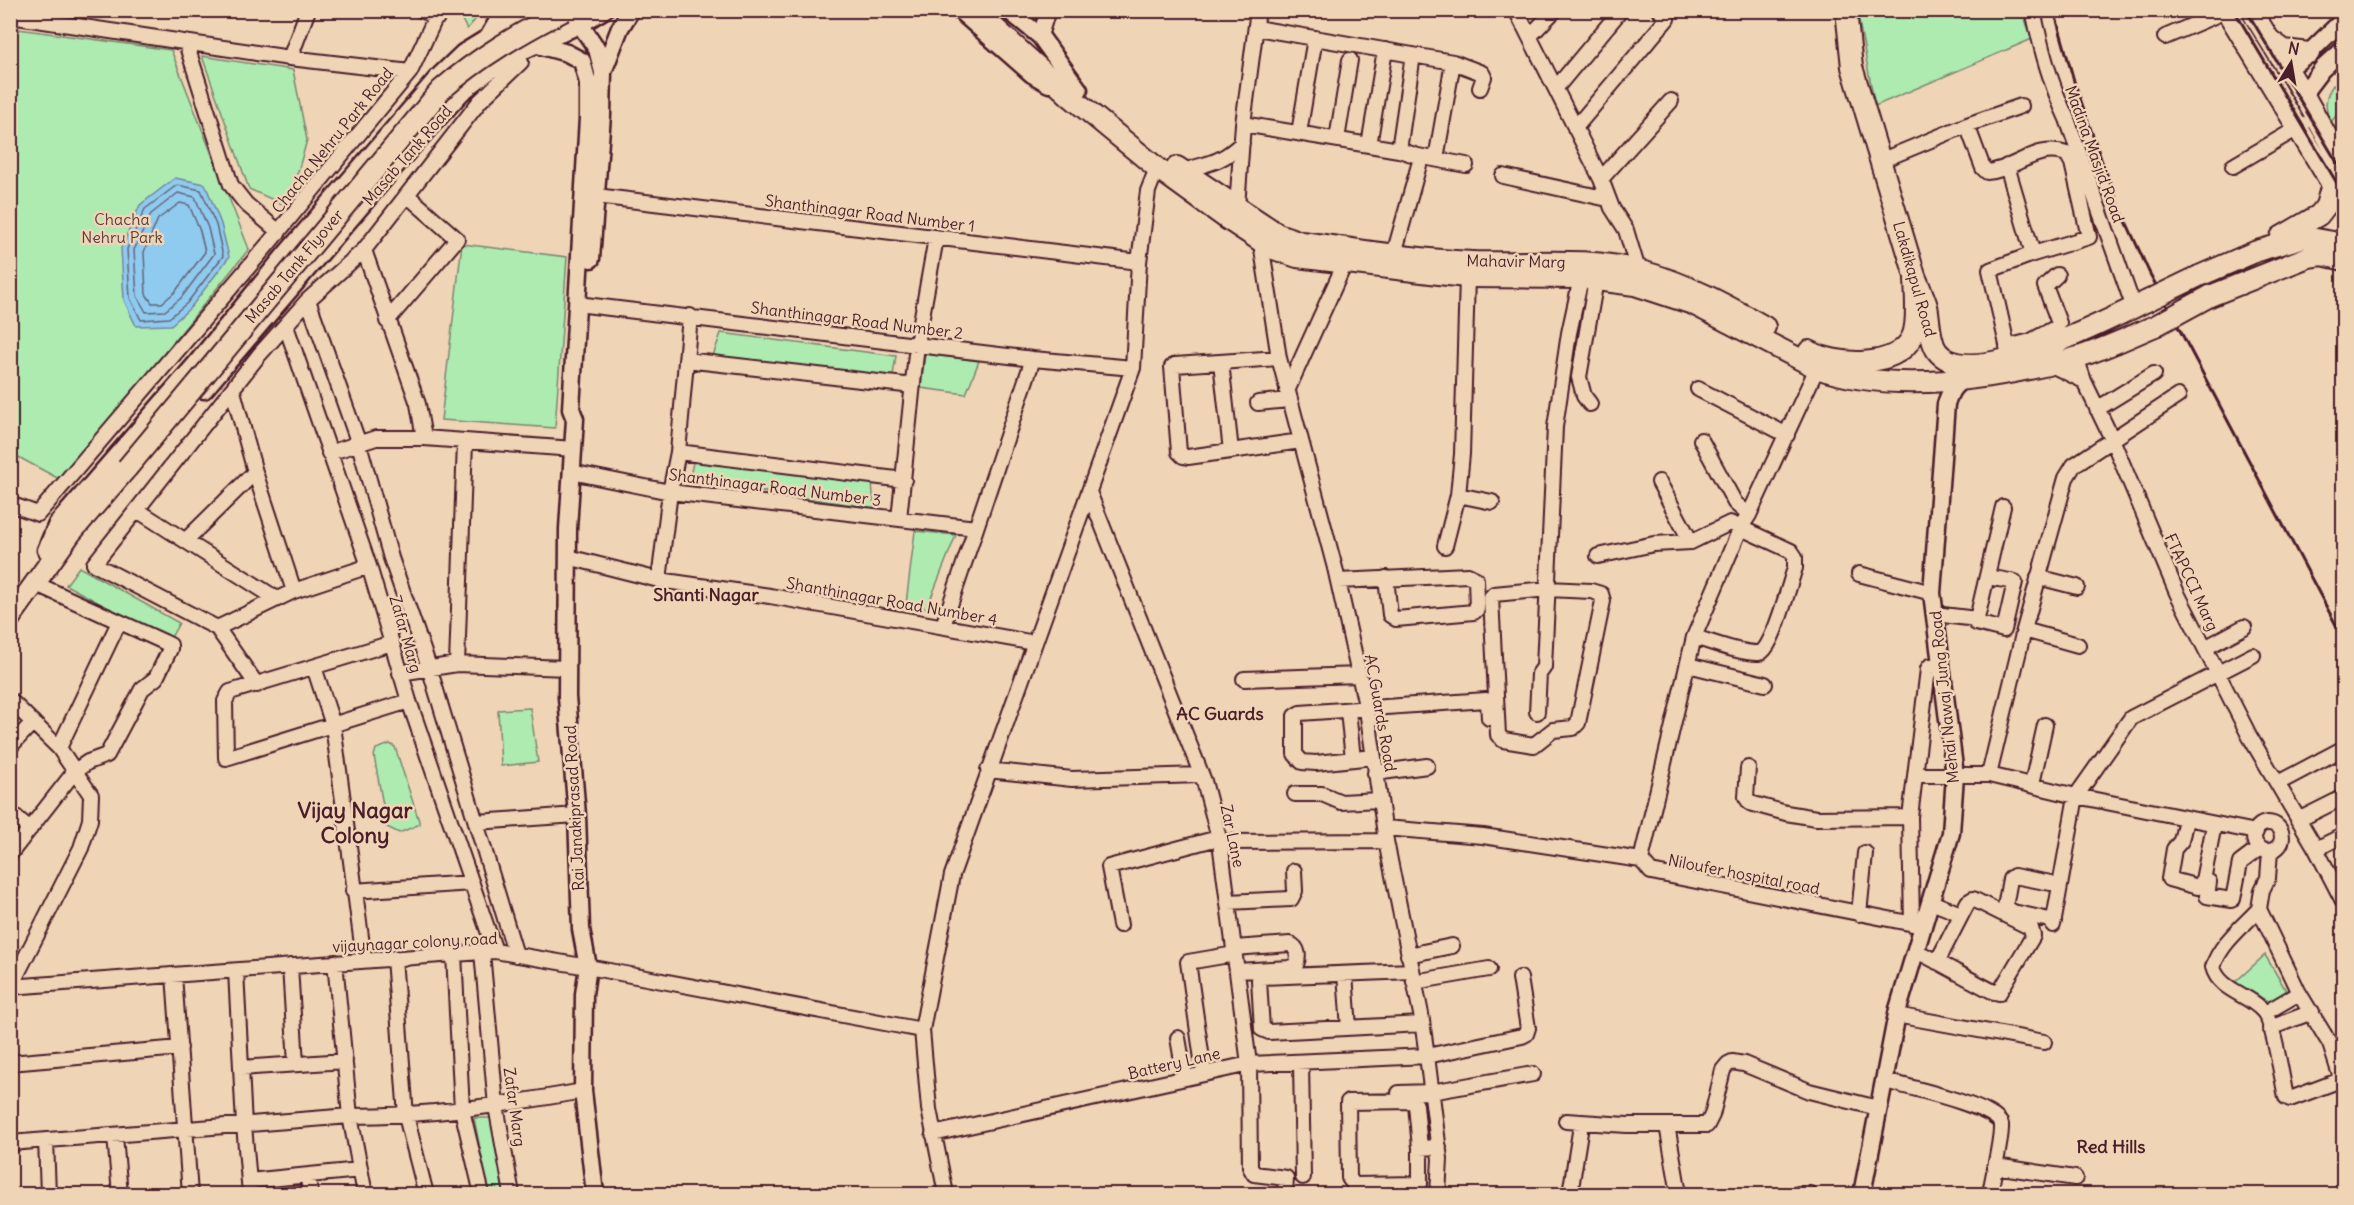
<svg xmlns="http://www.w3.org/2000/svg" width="2354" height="1205" font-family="Delius,sans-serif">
  <rect width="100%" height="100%" fill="#efd4b6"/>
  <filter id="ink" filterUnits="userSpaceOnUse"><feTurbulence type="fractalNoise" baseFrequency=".0167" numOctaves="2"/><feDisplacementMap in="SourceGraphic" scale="12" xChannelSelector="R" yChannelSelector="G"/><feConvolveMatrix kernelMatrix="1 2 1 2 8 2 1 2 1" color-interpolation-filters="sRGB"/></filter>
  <g filter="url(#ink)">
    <path fill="#adebb1" stroke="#7c856e" stroke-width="1.5" d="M457,11V10L483,11L467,29Z
      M1857,11H2022L2032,39L1875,106Z
      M11,28L171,50L249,249L61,480L11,453Z
      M202,56L293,70L307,140L290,199L282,204L249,189Z
      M2333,85L2343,95V108L2330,123C2325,107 2324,98 2333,85Z
      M462,244L567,257L555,428L441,420Z
      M721,333L896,356L892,382L713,356Z
      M925,354L979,361L966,394L921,388Z
      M694,458L872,481L874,508L689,481Z
      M915,531L956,535L927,608L906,604Z
      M79,567L179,623L169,641L66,585Z
      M530,708L538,762L501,766L498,710Z
      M390,744L395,747L420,824L399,833L387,827L374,756L376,749Z
      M2265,955L2287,992L2270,1002L2233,984Z
      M474,1118H495L508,1194H489Z"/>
    <path fill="#8fcaef" stroke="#7386a1" stroke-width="1.5" d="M175,178L205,184L221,224L229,257L191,307L171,325L136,326L124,300L121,248L140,205Z"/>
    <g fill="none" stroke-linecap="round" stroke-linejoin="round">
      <path stroke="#666379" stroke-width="1.5" d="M177,185L201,190L216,225L223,256L187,303L169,318L141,320L130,298L127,249L145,209Z
        M178,193L195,197L208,228L214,254L181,298L165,311L146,312L137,296L134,250L151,214Z
        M180,203L189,205L200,231L205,252L175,292L162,303H152L146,294L144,252L158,219Z"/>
      <g stroke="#4a1f2b" stroke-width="18">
        <path id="minor" d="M422,10L437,18
          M1516,10L1601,179L1612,208L1626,230L1638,270
          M2033,10C2041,48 2050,83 2067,119L2134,308
          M10,16L290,58L410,72
          M1257,28L1453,62L1482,73L1484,77L1480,88
          M1040,36L1048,10
          M1530,36L1555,10
          M2165,37L2228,10
          M186,43L231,185L246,204L279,232
          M290,58L308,10
          M1556,88L1621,10
          M1243,124L1399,150L1418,156L1466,165
          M1967,125L1983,168L1987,172C2016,170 2036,143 2067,154L2072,163L2089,237L2033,254L1990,270L2010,358
          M1575,128L1667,19L1660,10
          M1299,133L1315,38
          M1337,139L1350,60
          M1369,145L1385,50
          M1399,150L1413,55
          M1436,159L1453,62
          M1880,161L1967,125L2021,106
          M2007,166L2033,254
          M2233,166L2303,125
          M1183,171C1209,163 1221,163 1242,143
          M1503,176L1608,199
          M1601,179L1671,101
          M596,196L1139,262
          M1237,207L1243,124L1258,10
          M1261,243L1279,358L1335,568L1367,710L1386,841L1421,1014L1427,1056L1440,1159L1438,1194
          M364,250L418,404L424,438
          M1394,254L1419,165
          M308,300L359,444L391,558L429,667L516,955
          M577,304L1033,359L1133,368
          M387,321L457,239L407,195
          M286,326L369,566L409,701L495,951
          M2007,347L2031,341L2057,327L2059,323L2045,286L2057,275
          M2076,357L2084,381L2112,439L2177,593L2250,737L2316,849L2344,903
          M1279,358L1175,365L1172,367L1179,452L1183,456L1188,457L1301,441
          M686,360L913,386
          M1221,362L1231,451
          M2049,364L2084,381
          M1698,389L1787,435
          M233,391L255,472L294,591
          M1287,391L1345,263
          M1258,403L1289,400
          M1590,404L1584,396L1579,377L1596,280
          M2097,409L2154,374
          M1701,440L1735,503L1749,515
          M678,452L904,480
          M329,453L376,438H424L574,449
          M571,472L670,492L976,528
          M1659,482L1691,542
          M1089,492L1204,781L1220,842L1249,1064L1250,1167L1254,1174L1286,1178L1285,1194
          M1458,495L1492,502
          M10,504L38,514L269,243L410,72L439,10
          M137,510L277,599
          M899,519L917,344L936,238
          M186,540L255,472
          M1445,546L1458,495L1462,454L1467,277
          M1598,556L1654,544L1691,542L1730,523L1791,551L1795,557V568C1790,582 1772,652 1759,653C1741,654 1712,642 1694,637
          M568,557L659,580L770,596L1035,643
          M1859,574L1932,593
          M1988,577L2015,582L2004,630L1976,623L2003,507
          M2038,577L2077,587
          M659,580L670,492L678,452L690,316
          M1338,581L1468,575L1476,579L1477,609L1474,612L1396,619L1390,615L1386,578
          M1548,589L1591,591L1601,594L1603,601L1578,723L1573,728L1553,730L1534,745L1503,740L1498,735L1491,597L1494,594Z
          M1934,614L1977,619
          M943,626L1033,359
          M217,628L294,591L369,566
          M2024,630L2078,645
          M392,643L230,692L225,701L226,758L409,701
          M2205,648L2244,627
          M457,664L465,442
          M1688,665L1765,684
          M314,667L333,725L364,960
          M400,673L457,664L567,668
          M1244,679L1359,675
          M257,685L217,628L94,564L259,355L308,300L364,250L480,101L521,62
          M10,700L59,748L91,795L90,820L81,848L10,988
          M1348,711L1353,759
          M1537,712L1539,674L1544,667L1555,427L1569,333L1581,278
          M10,747L33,722
          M59,748L119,622
          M1373,757L1316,763L1302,762L1295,754V716L1300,713L1486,700L1488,702L1489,718
          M1748,768L1746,797L1750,803L1786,813L1816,818L1910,817
          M988,770L1072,779L1201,775
          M1375,773L1427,766
          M1916,775H1989L2076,796L2256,832
          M1989,775L2024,630L2066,478L2074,465L2178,396
          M2278,783L2344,748
          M2032,784L2045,725
          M1295,794H1322L1341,802L1379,800
          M10,812L30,829
          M2186,819L2181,841L2174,849L2169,879L2198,887L2202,885L2214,825
          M2298,820L2344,797
          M476,822L577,815
          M2254 837a14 14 0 1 1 28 0a14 14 0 1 1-28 0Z
          M1384,828L1483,836L1641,860L1651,872L1924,926
          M1220,842L1386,841
          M2316,849L2344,835
          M10,854L75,771L88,762L107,755L142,689L156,678L170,649V645L164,642L34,583
          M1641,860L1694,637L1741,527L1749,515L1817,368
          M2209,882L2207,896L2231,900L2233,899L2240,863L2260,848
          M2051,883L2014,876L2010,879L2005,907L2013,912L2054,921
          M353,891L472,883
          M1228,902L1291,899L1295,891L1294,871
          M1931,902L1961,914
          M2259,909C2243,926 2220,944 2213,967C2219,991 2250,994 2264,1012C2274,1024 2282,1079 2286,1097L2290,1099L2338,1081L2340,1075L2330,1044L2299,993L2259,909L2262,890L2268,878L2270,851
          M1859,914L1865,853
          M1912,924L1910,817L1928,669L1930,666L1941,665
          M1120,925L1109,867L1218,838
          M2053,925L2076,796L2131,718L2253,655
          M1234,948L1290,944C1299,948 1299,957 1296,965L1289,968L1237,971
          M1916,951C1943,964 1968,979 1994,992L1999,993L2033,936L2031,928L1973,899L1968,902L1937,962
          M482,952L496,1106L512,1194
          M454,954L462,1110L482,1194
          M1408,955L1452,946
          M394,958L406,1116L426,1194
          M335,962L350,1116L365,1194
          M290,966L296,1064
          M236,971L244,1125L250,1194
          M1412,971L1260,977L1259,980L1262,1029L1269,1032L1422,1024
          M1345,974L1349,1028
          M174,975L190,1194
          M1414,982L1489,969
          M10,987L495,951L588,967L922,1030
          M2265,1013L2299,993
          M1896,1015L2044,1042
          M2270,1028L2312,1012
          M1178,1038L1185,1078
          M10,1063L180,1048
          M1301,1063L1303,1177
          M241,1068L345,1061
          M1204,1073L1188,962L1235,954
          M1885,1081C1904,1086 1998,1107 2001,1125C2002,1139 1992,1179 1990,1194
          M1399,1093L1431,1092L1533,1074
          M1566,1121L1627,1125H1707L1712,1115L1723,1070L1728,1064L1732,1062L1744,1064L1809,1091L1878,1108
          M1667,1125L1679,1194
          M933,1134L1249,1064L1427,1056L1522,1036L1526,1034L1528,1028L1520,978
          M115,1136L120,1194
          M46,1140L48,1194
          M10,1143L350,1116C430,1116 504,1105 583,1091
          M1420,1148V1184L1354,1185L1349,1178L1348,1102L1413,1101L1416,1105L1420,1148L1439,1147
          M1995,1166L2075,1178
          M308,1176L310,1194
          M249,1181L360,1170
          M946,1194L929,1109L922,1030L952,875L1133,368L1139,262L1148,191L1157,168
          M1570,1194L1580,1132
          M1798,1194H1810"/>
      </g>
      <g stroke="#4a1f2b" stroke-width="21">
        <path id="major" d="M959,10L1032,74L1049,84
          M1008,10L1040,36L1079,90
          M575,17L597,49L603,72L602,115L591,259
          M490,34L504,10
          M538,45L567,53L582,61L588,83V118L571,409L575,419L568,529L567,697L577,815L581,929L588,967L584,994L583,1091L595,1194
          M2288,69L2309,53L2344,19
          M603,72L620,28L631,10
          M2303,94L2322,69L2344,49
          M204,390L411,148L461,93L488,72L520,52L581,24L604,10
          M46,550L57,524L194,366L284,256L438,77L463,53L533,10
          M1862,1194L1898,1009L1951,833L1955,775L1932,593L1946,404C1950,391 1954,384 1966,378"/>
      </g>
      <g stroke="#4a1f2b" stroke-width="24">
        <path id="highway" d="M975,10L1071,97L1157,168L1227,219L1271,248L1297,257L1439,274L1467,277L1581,278L1635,285L1693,304L1817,368C1893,395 1999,379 2075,358C2102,350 2129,337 2155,326
          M1846,10L1852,67L1915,276C1919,286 1924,296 1927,306C1930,320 1929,339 1937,351C1969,394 2111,318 2147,301
          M2226,10L2344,204
          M2251,10L2303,94L2344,167
          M2270,40L2284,50L2309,53
          M1177,167L1278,234L1301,242C1358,249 1416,260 1473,262C1528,264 1587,256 1641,271C1686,283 1725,304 1765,327
          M2281,237L2319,215L2326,206L2334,177
          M2199,276L2257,251L2305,237L2333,242L2344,251
          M2210,296L2308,257L2322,255L2344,260
          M1809,351C1835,366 1897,369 1912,337C1919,323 1915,293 1915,276
          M10,618L71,533L127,468"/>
      </g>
      <use href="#minor" stroke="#efd4b6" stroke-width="14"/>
      <use href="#major" stroke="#efd4b6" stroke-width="16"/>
      <use href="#highway" stroke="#efd4b6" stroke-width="20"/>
      <path stroke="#4a1f2b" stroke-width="3" d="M2054,10L2074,81L2101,159L2119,206L2149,272L2344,640
        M2234,10L2344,195
        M2246,10L2344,174"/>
      <g stroke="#4a1f2b" stroke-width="24" stroke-linecap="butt">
        <path id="highway-bridge" d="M2147,301L2199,276
          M2155,326L2210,296
          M127,468L441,90C479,57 520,33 565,10"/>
      </g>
      <use href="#highway-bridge" stroke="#efd4b6" stroke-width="20"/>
    </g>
  </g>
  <g text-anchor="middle" stroke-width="5" stroke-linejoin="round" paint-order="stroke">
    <g font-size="16" fill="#4a1f2b" stroke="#efd4b6">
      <text transform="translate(332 140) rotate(-51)" y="6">Chacha Nehru Park Road</text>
      <text transform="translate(2095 154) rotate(70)" y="6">Madina Masjid Road</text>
      <text transform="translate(407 155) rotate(-49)" y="6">Masab Tank Road</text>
      <text transform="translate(870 213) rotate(7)" y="6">Shanthinagar Road Number 1</text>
      <text transform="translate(1516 261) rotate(1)" y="6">Mahavir Marg</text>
      <text transform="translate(294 266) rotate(-50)" y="6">Masab Tank Flyover</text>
      <text transform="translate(1915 279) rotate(74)" y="6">Lakdikapul Road</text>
      <text transform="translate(857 320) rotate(7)" y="6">Shanthinagar Road Number 2</text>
      <text transform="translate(775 487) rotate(7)" y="6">Shanthinagar Road Number 3</text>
      <text transform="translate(2192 582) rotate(65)" y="6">FTAPCCI Marg</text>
      <text transform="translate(892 601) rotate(10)" y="6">Shanthinagar Road Number 4</text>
      <text transform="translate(406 634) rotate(74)" y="6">Zafar Marg</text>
      <text transform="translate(1944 697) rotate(-96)" y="6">Mehdi Nawaj Jung Road</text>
      <text transform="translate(1381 713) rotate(80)" y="6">AC Guards Road</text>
      <text transform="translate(574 808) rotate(-93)" y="6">Rai Janakiprasad Road</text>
      <text transform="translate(1233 836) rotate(78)" y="6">Zar Lane</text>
      <text transform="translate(1744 874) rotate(11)" y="6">Niloufer hospital road</text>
      <text transform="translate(415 942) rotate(-3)" y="6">vijaynagar colony road</text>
      <text transform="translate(1174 1063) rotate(-13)" y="6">Battery Lane</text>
      <text transform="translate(515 1107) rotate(82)" y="6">Zafar Marg</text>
    </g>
    <g font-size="16" fill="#593e3f" stroke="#efd4b6">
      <text x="122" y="225">Chacha<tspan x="122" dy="18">Nehru Park</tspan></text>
    </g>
    <g font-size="18" font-weight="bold" fill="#4a1f2b" stroke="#efd4b6">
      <text x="706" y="601">Shanti Nagar</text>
      <text x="1220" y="720">AC Guards</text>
      <text x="2111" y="1153">Red Hills</text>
    </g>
    <g font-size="22" font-weight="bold" fill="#4a1f2b" stroke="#efd4b6">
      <text x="355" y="818">Vijay Nagar<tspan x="355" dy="25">Colony</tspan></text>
    </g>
  </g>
  <rect width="2354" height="1205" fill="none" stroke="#efd4b6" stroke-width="36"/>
  <rect x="18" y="18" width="2318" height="1169" fill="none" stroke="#4a1f2b" stroke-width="2" filter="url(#ink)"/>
  <g transform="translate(2291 63) rotate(11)" stroke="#efd4b6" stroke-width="4.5" paint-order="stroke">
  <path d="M0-4.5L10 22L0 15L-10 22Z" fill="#4a1f2b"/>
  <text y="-9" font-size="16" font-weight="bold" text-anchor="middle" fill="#4a1f2b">N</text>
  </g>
</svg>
